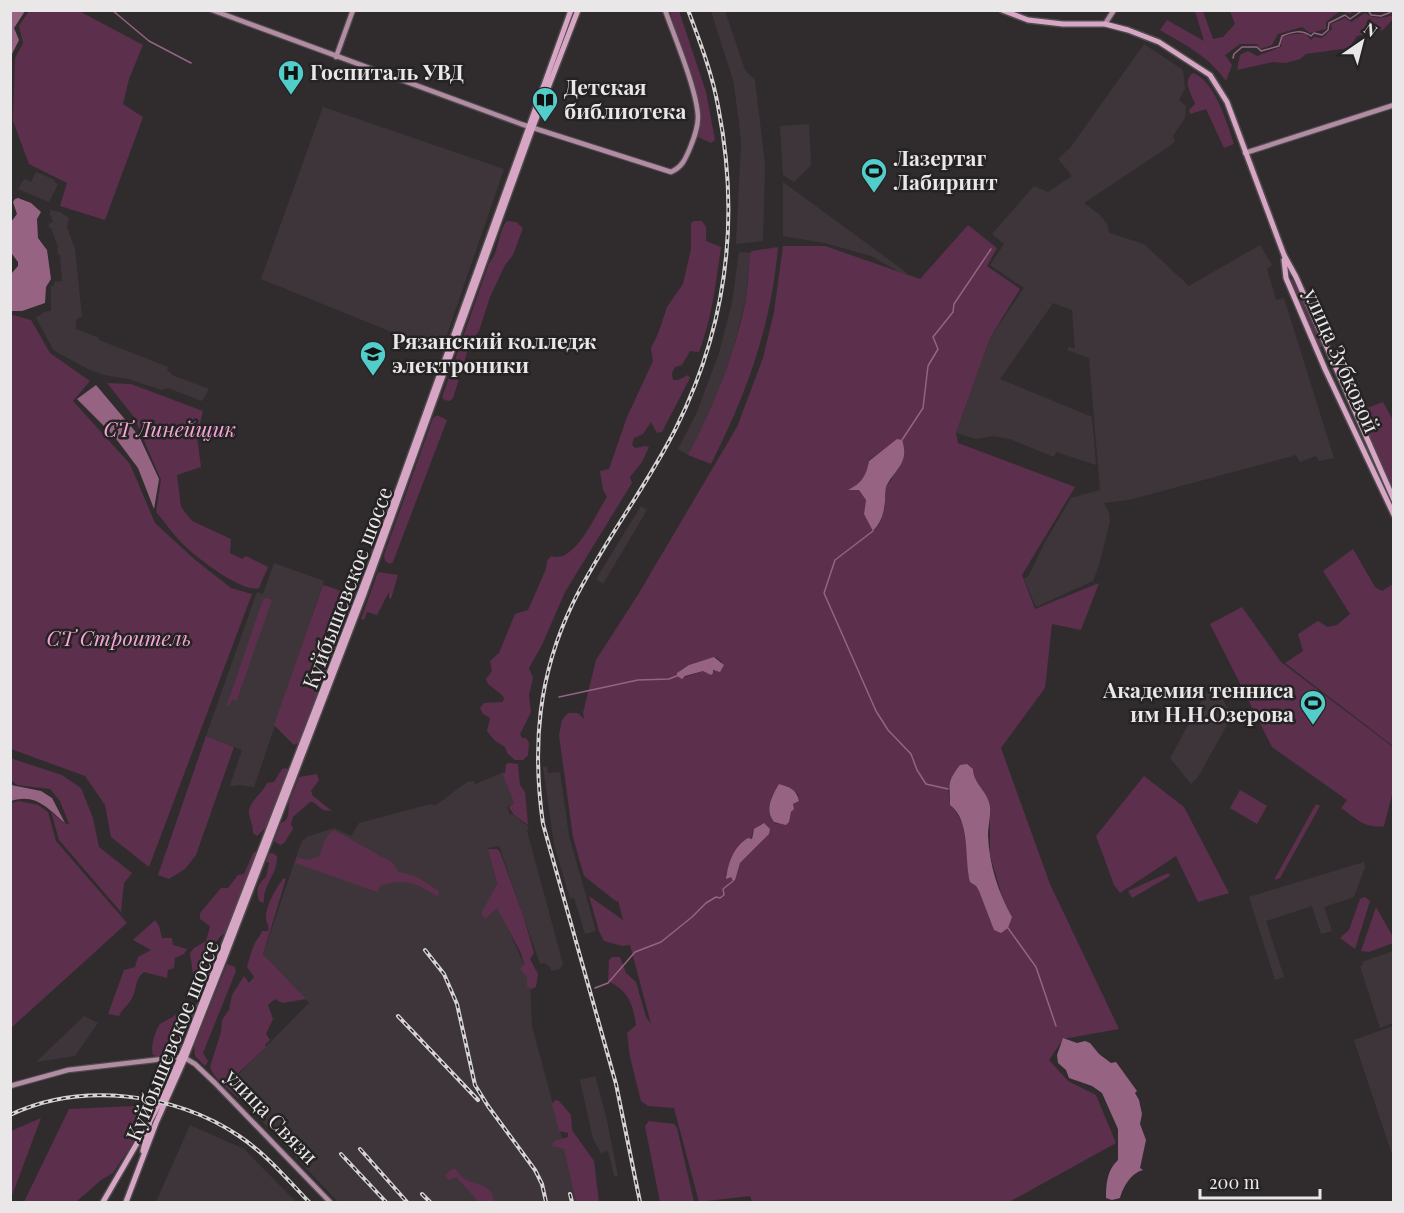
<svg xmlns="http://www.w3.org/2000/svg" width="1404" height="1213" font-family="'Playfair Display',serif">
  <rect width="100%" height="100%" fill="#302c2e"/>
  <path fill="#3e353a" d="M711,11H725L745,70L755,80L765,165L763,241L736,244L741,145L739,121L733,80Z
    M1144,44L1183,70L1185,89L1179,100L1186,106L1185,118L1173,136L1175,142L1171,145L1084,203L1100,215L1107,224L1109,233L1144,244L1189,286L1260,245L1272,265L1267,269L1276,300L1284,298L1334,458L1319,461L1316,456L1300,462L1296,455L1129,500L1104,503L1109,513L1110,521L1099,565L1093,581L1036,607L1024,579L1029,575L1045,542L1071,498L1100,490L1089,358L1067,350L1069,347L1075,349L1072,310L1053,303L1000,379L1092,417L1096,465L1056,452L1054,457L1010,439L992,436L976,439L956,433L990,338L1024,288L990,265L1004,244L992,234L1034,186L1048,192L1072,176L1058,159L1070,148Z
    M323,107L504,169L441,352L261,279Z
    M809,124L811,165L794,182L783,175L780,126Z
    M36,172L55,180L54,182L58,184L49,202L18,189L24,179L31,182Z
    M783,182L907,273L905,275L871,256L825,243L783,236Z
    M51,210L60,212L69,218L67,227L75,249L82,317L78,318L76,321V329L99,338V340L168,367L167,370L174,376L209,389L202,401L168,388L162,390L128,379L104,375L90,370L58,353L53,349L36,318L44,312L51,311V286H54V282L62,281L60,255L58,254L57,248L58,247L51,228H49V223H52L53,220L51,219L52,216L49,215Z
    M739,252L750,253L746,298L733,350L710,414L688,455L678,449L697,412L719,353L732,303Z
    M641,506L647,510L603,584L596,579Z
    M274,563L324,581L254,787L239,785L234,786L230,785L242,750L206,736L257,592L263,594Z
    M1207,691L1223,700L1232,716L1198,777L1191,784L1170,758Z
    M547,766L548,773L560,772L569,836L596,931L585,934L574,898L570,899L554,844L543,767Z
    M502,773L514,803L507,807L510,815L512,814L529,827L527,831L563,964L560,969L551,971L550,967L544,963L540,964L499,846L488,848L507,926L530,979L532,1026L579,1202H338L228,1085L309,1003L263,954L299,849L302,841L307,837L334,828L351,836L359,823L431,804L435,806L467,782L474,781L475,784Z
    M1364,862L1365,867L1354,897L1324,907L1332,931L1321,934L1312,906L1266,921L1284,977L1275,980L1249,897Z
    M1393,951V1023L1380,1028L1360,966L1363,965L1362,962Z
    M84,1016L98,1023L75,1056L36,1062Z
    M1393,1026H1394L1393,1157L1354,1040Z
    M595,1076L606,1116L618,1176H614L608,1151L601,1153L593,1139L580,1080Z
    M190,1125L244,1149L296,1202H156Z"/>
  <path fill="#5c2f4c" fill-rule="evenodd" d="M29,11H79L143,45L129,79L123,104L143,117L105,220L60,206L67,183L29,164L13,121L15,58L23,43L19,26Z
    M670,11H679L706,92L715,140L711,143L698,137C709,102 679,46 670,11Z
    M1195,11H1203L1213,39L1223,37L1235,24L1230,11H1354L1350,14L1340,11L1326,22V29L1310,33L1302,27L1278,34L1272,45L1260,49L1257,44H1240L1225,55L1232,65L1226,81C1207,55 1187,46 1160,30L1167,20L1204,41Z
    M1365,13C1375,20 1383,18 1393,15V19L1383,30L1357,36L1349,48L1306,54L1300,59L1286,63L1273,62L1237,70L1240,55L1248,51L1257,56L1281,47L1282,37L1294,34H1306L1311,40L1314,37L1322,38L1332,29L1331,24L1345,18L1351,22Z
    M1193,73C1215,81 1227,123 1234,144L1224,148L1206,109L1190,114L1189,110L1195,104C1191,93 1182,81 1193,73Z
    M507,221L516,222L523,228L513,255L505,265L490,297L479,331L470,343L453,398L450,401L444,400L442,397L489,263C500,251 497,233 507,221Z
    M694,221H702L706,227V241L721,247C716,282 712,318 699,352L690,351L682,365L675,367L672,373L673,380H678L688,375L690,378L662,432L657,433L651,422L643,434L634,438L632,445L635,448L645,446L649,447L642,462L630,477L632,483L565,592L542,645L529,668L533,678L529,695L531,712L520,734L522,738H526L529,743L528,755L523,760H515L507,753L505,747L494,740L487,731L490,718L483,714L480,708L484,703L502,702L504,699L503,696L488,684L486,679L492,671L490,661L499,653L515,614L528,610L546,569L547,561L551,556C575,565 596,513 607,497L603,490L600,471L609,469L627,417L653,361L651,348L658,334L667,307L683,284L691,249V223Z
    M968,225L997,248L987,266L1020,289L990,338L956,433L958,443L1075,487L1022,575L1035,609L1099,583L1081,630L1052,624L1045,688L1001,748L1050,884L1119,1029L1063,1039L1049,1060L1068,1081L1096,1095L1116,1143L1009,1202H752L750,1196L699,1202L674,1108L648,1106L641,1101L630,1057L627,1033L636,1025C633,1003 628,991 608,981L609,960L612,957H620L626,973L636,982L646,1017L651,1024L630,945L622,946L604,941L599,931L589,896L623,920L618,900L617,902L584,876L573,837L559,735L562,720L568,713H578L584,719L583,713L596,660L639,593L737,427L763,358L774,312L783,246H825L920,279ZM897,440L892,479L885,488V505L880,523L874,531L864,514L866,500L859,490H849C864,481 866,477 869,460ZM716,657L722,662L718,671H703L682,678L680,671L695,663ZM973,774L980,789L990,803V855L1003,900L1012,917L990,919L979,891L968,875L969,865L963,824L954,808L950,805L948,789ZM780,784L798,794L799,801L793,804C794,814 786,819 776,824C763,813 771,796 780,784ZM761,824L769,834L740,863L733,881L731,876L725,875C736,862 732,842 751,840L753,831Z
    M778,247C771,327 747,393 711,464L688,455C714,406 735,354 746,299C748,284 749,268 750,253L752,251Z
    M1293,279L1323,343L1321,347L1318,346L1291,283V280Z
    M13,315L31,320L50,353L90,381L73,401L130,464L155,523L194,559L231,588L252,594L149,867L111,837L105,805L85,776L11,749L10,316Z
    M107,383L131,384L203,411L197,436L201,467L177,475L181,507L192,521L231,539L230,553L242,559L246,556L268,567L259,588C243,593 200,560 187,548C176,538 166,524 156,512L161,480L134,417Z
    M1383,402L1393,420V493L1359,411Z
    M437,415L447,420L393,562L390,564L385,561L384,555L433,418Z
    M1353,549L1375,587L1382,591L1393,584V746L1285,663L1303,651L1298,634L1318,621L1328,627L1337,625L1350,614L1323,571Z
    M378,572L398,575L391,599L389,598V592L377,615L367,612L364,620L361,619Z
    M323,585C332,587 348,593 354,601L300,742L294,745L274,725Z
    M267,598L272,600L238,697L237,701L233,699L228,707L227,705L231,693L261,605L264,599Z
    M1242,607L1281,662L1393,747V791L1384,826C1364,829 1356,818 1341,808L1347,800L1272,747L1210,624Z
    M206,736L234,747L196,855L185,869L169,879L158,875Z
    M10,758L62,775L81,788L93,818L99,847L132,873L124,883L121,912L59,840L51,812L64,823L69,824L60,801L50,789L17,785L11,780Z
    M509,763L518,764L520,785L525,792L528,825L514,815L509,807L514,803L502,773H505L506,764Z
    M286,768L289,770L268,825L257,836L253,833C253,824 250,821 249,813C248,802 263,793 267,783L274,782L282,769Z
    M317,774L319,780L311,791L313,796L332,811L323,810L313,802H310L293,817L291,824L293,829L284,843L280,845L274,841L281,823L285,821L288,816L289,802L299,777Z
    M1144,776L1184,807L1229,893L1198,902L1176,856L1120,893L1114,885L1096,836Z
    M1240,790L1267,806L1257,824L1230,808Z
    M19,801L38,805L48,812L56,841L127,923L11,1028L10,803Z
    M1316,804L1320,806L1280,878L1274,880Z
    M334,830L393,863L398,872C413,873 425,882 439,891V895L437,896C413,882 409,879 381,885L377,892L295,863L297,857L307,860L320,856C323,844 324,837 334,830Z
    M488,849H497L500,852L524,918L534,953L530,959L538,974L536,987L531,989L527,986V977L520,969L524,964L521,953L497,908L485,919L481,914L497,884Z
    M256,851L257,853L227,932C215,939 215,944 214,957L216,960L204,991L192,990L191,985L194,982L190,953L194,948L206,941L210,926L200,919V913L221,888H228L238,875L244,874L253,853Z
    M272,853L277,856C278,874 263,884 264,901L263,903L259,901C256,891 257,884 266,877L269,863L266,862L269,854Z
    M1168,873L1170,876L1132,898L1128,891Z
    M284,878L286,879L263,954L306,999L282,1003L275,999L268,1005L273,1019L266,1034L270,1040L265,1045L266,1047L228,1083L241,1096L244,1094L247,1098H238C229,1089 214,1079 210,1067L221,1032L222,1020L229,1010L232,995L244,976L249,983L254,977L247,967C249,960 251,952 254,945C256,940 260,937 262,931H268C270,924 266,925 266,917C266,905 277,886 284,878Z
    M1365,897L1370,901L1355,949L1340,938L1349,930L1360,899Z
    M1376,907L1393,937V943L1369,952L1361,951Z
    M155,920L159,926L162,938H172L173,945L187,949L184,954L175,958L174,968L168,970L167,978L144,972C133,982 138,989 131,1000C128,1005 123,1008 119,1016L108,1014L124,970L135,967L138,957L151,950L133,940Z
    M227,964L235,967L236,971L203,1053L208,1061L205,1066L195,1056L194,1046Z
    M195,1004L199,1006C191,1025 182,1066 153,1055C150,1047 155,1031 160,1024Z
    M555,1100L559,1101L571,1115L572,1130L594,1161L599,1202H576L564,1149L552,1146L554,1141L568,1137V1133L559,1131L552,1104Z
    M133,1106L152,1114L113,1173L101,1180L76,1202H24L69,1109Z
    M41,1118L11,1198V1131Z
    M649,1121L674,1124L677,1128L694,1202H660L645,1126Z
    M452,1169H456C458,1172 459,1175 462,1177C472,1186 493,1181 494,1202H479L456,1177L449,1180L445,1175Z"/>
  <path fill="#976383" d="M11,10L25,11L14,28L19,40L11,56Z
    M18,198L31,203L41,212L37,219L38,238L47,250L51,279L46,287L45,303L22,311H11V274L18,266V262L12,254L11,222L17,214L13,202L15,199Z
    M96,385L139,436L159,479L154,509L138,468L114,436L77,399Z
    M897,439L902,440C910,464 894,469 886,487C885,491 885,497 885,501C884,513 881,523 873,531L864,514L866,500L859,490H848C862,483 866,476 869,461Z
    M714,657L724,665L720,672L713,670V673L711,675L703,671L685,676L682,679L677,676V673L689,665Z
    M967,764L973,769C973,782 986,791 989,802C992,811 988,826 988,835C989,864 998,892 1012,917L1008,928L1001,933L994,930L979,891L976,886L970,882C964,860 971,820 950,805C950,784 946,783 960,765Z
    M779,784C790,787 797,790 799,801L793,804L794,809L791,812L789,822L786,825L774,822C764,810 772,796 779,784Z
    M11,785L41,791L52,798L65,823C47,808 36,793 11,801Z
    M764,823L770,829L769,834L740,863L735,880L733,881L731,877L726,879C728,864 733,847 748,838L752,839L754,829Z
    M1063,1038L1077,1043L1085,1041L1090,1043L1099,1054L1111,1063L1116,1062L1137,1091L1135,1093L1139,1100L1142,1114L1140,1124L1146,1140L1140,1168L1143,1170C1131,1173 1123,1187 1120,1198L1112,1200L1106,1198C1106,1184 1107,1170 1118,1160V1129L1102,1093L1092,1086L1069,1078L1066,1070L1058,1063L1057,1055Z"/>
  <g fill="none" stroke-linecap="round" stroke-linejoin="round">
    <path stroke="#976383" stroke-width="1.5" d="M112,10L149,41L191,63
      M1368,10L1371,15L1381,16L1394,11
      M1233,58L1234,54L1242,47H1257L1261,51L1279,46L1282,36C1292,32 1301,29 1311,36L1314,33L1322,35L1328,30L1329,23L1345,15L1350,19L1363,10
      M902,440L923,408L928,366L938,349L933,337L953,312L954,304L991,249
      M873,531L835,560L824,593L876,711L888,730L911,754L917,770L926,784L948,789
      M559,697L638,680L669,679L679,675
      M1008,928L1036,967L1056,1026
      M595,988L608,983L635,952L661,942L692,917L706,903L716,897L720,898L724,895L723,889L733,881"/>
    <g stroke="#4e4a4c" stroke-width="7">
      <path id="secondary" d="M212,10L521,124L671,172C682,167 685,160 690,148C694,138 698,128 698,117C697,90 675,38 665,10
        M1105,24L1114,10
        M336,57L353,10
        M1245,153L1394,105
        M185,1058L195,1064L215,1083L330,1202
        M10,1086L68,1070L180,1057"/>
    </g>
    <g stroke="#4e4a4c" stroke-width="8">
      <path id="primary" d="M1002,10L1028,20L1063,24H1105L1128,30L1159,42L1210,75L1227,102L1284,255L1296,277L1394,500
        M1284,260L1286,278L1325,369L1394,515
        M143,1151L150,1121L165,1093L186,1044L372,562L571,10
        M103,1202L147,1126
        M126,1202L156,1123L185,1058L226,954L364,594L533,127L578,10"/>
    </g>
    <use href="#secondary" stroke="#b28ca3" stroke-width="4.5"/>
    <use href="#primary" stroke="#d7a6c4" stroke-width="5"/>
    <g stroke="#d5d3d4" stroke-width="4">
      <path id="rail" d="M425,950L444,974L457,1004L475,1085L488,1106L535,1170L542,1184L546,1202
        M398,1016L478,1100
        M10,1115C81,1081 175,1093 239,1136C266,1154 287,1179 309,1202
        M360,1149L407,1202
        M341,1154L386,1202
        M422,1194L430,1202
        M570,1194L572,1202
        M640,1202L616,1084L543,824C532,746 538,675 573,603C603,542 646,488 676,428C727,326 740,217 718,106C712,73 700,42 688,10"/>
    </g>
    <use href="#rail" stroke="#262324" stroke-width="1.5" stroke-dasharray="4.5" stroke-linecap="butt"/>
  </g>
  <defs>
    <g id="hospital-pin" transform="scale(1.35)"><path d="M0 17L-7.5 6A9.5 9.5 0 1 1 7.5 6Z" fill="#53cdc9" stroke="#262324"/><path d="M-5-5h3v3.5h4V-5h3V5h-3V1.5h-4V5h-3Z" fill="#111"/></g>
    <g id="library-pin" transform="scale(1.35)"><path d="M0 17L-7.5 6A9.5 9.5 0 1 1 7.5 6Z" fill="#53cdc9" stroke="#262324"/><path d="M-6-4Q-3-5.5-.7-3.5V5Q-3 3-6 4ZM6-4Q3-5.5 .7-3.5V5Q3 3 6 4Z" fill="#111"/></g>
    <g id="stadium-pin" transform="scale(1.35)"><path d="M0 17L-7.5 6A9.5 9.5 0 1 1 7.5 6Z" fill="#53cdc9" stroke="#262324"/><path d="M0-5a6.5 5 0 1 0 0 10a6.5 5 0 1 0 0-10ZM-3.5-1.8h7v3.6h-7Z" fill="#111"/></g>
    <g id="university-pin" transform="scale(1.35)"><path d="M0 17L-7.5 6A9.5 9.5 0 1 1 7.5 6Z" fill="#53cdc9" stroke="#262324"/><path d="M0-5L7-2L0 1L-7-2ZM-4 1L0 2.5L4 1V4Q0 6-4 4Z" fill="#111"/></g>
  </defs>
  <g fill-rule="evenodd">
    <use href="#hospital-pin" x="291" y="73"/>
    <use href="#library-pin" x="545" y="100"/>
    <use href="#stadium-pin" x="874" y="171"/>
    <use href="#university-pin" x="373" y="354"/>
    <use href="#stadium-pin" x="1313" y="703"/>
  </g>
  <g text-anchor="middle" stroke-width="5" stroke-linejoin="round" paint-order="stroke">
    <g font-size="21" font-weight="bold" fill="#e9e7e8" stroke="#262324" text-anchor="start">
      <text x="310" y="80">Госпиталь УВД</text>
      <text x="564" y="95">Детская<tspan x="564" dy="24">библиотека</tspan></text>
      <text x="894" y="166">Лазертаг<tspan x="894" dy="24">Лабиринт</tspan></text>
      <text x="392" y="349">Рязанский колледж<tspan x="392" dy="24">электроники</tspan></text>
      <text x="1294" y="698" text-anchor="end">Академия тенниса<tspan x="1294" dy="24">им Н.Н.Озерова</tspan></text>
    </g>
    <g font-size="21" fill="#e9e7e8" stroke="#262324">
      <text transform="translate(1341 361) rotate(66)" y="7">улица Зубковой</text>
      <text transform="translate(348 588) rotate(-69)" y="7">Куйбышевское шоссе</text>
      <text transform="translate(173 1041) rotate(-68)" y="7">Куйбышевское шоссе</text>
      <text transform="translate(271 1117) rotate(46)" y="7">улица Связи</text>
    </g>
    <g font-size="21" font-style="italic" fill="#f5a6d7" stroke="#262324">
      <text x="170" y="437">СТ Линейщик</text>
      <text x="119" y="646">СТ Строитель</text>
    </g>
  </g>
  <rect width="1404" height="1213" fill="none" stroke="#e9e7e8" stroke-width="24"/>
  <g transform="translate(1362 42) rotate(35)" stroke="#262324" stroke-width="4.5" paint-order="stroke">
  <path d="M0-4.5L10 22L0 15L-10 22Z" fill="#e9e7e8"/>
  <text y="-9" font-size="16" font-weight="bold" text-anchor="middle" fill="#e9e7e8">N</text>
  </g>
  <path d="M1200 1189v9h120v-9" fill="none" stroke="#e9e7e8" stroke-width="3"/>
  <text x="1209" y="1189" font-size="18" fill="#e9e7e8" stroke="#262324" stroke-width="4.5" paint-order="stroke">200 m</text>
</svg>
